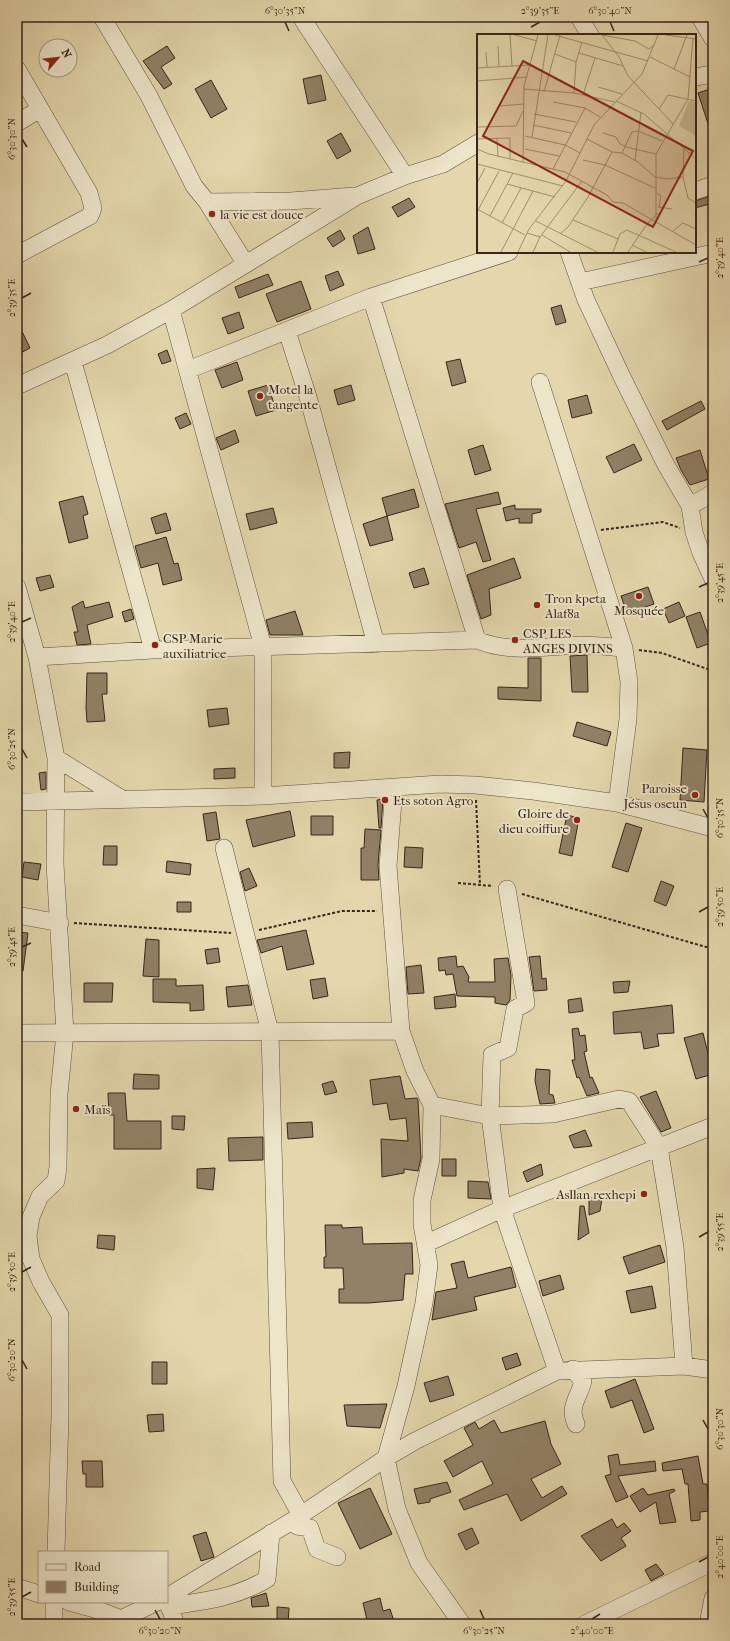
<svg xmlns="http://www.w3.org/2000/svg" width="730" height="1641" font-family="'IM FELL French Canon',serif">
  <rect width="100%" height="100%" fill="#e4d7ad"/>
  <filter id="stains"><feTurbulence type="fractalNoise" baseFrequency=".005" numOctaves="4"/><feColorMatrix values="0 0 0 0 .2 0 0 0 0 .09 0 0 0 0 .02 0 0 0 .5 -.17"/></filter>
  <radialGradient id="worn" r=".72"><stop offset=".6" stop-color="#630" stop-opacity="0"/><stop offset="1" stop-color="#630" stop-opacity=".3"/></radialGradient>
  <path fill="#918166" stroke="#37241a" d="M167,46L175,58L161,67L172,84L164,89L143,61Z
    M321,75L326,100L308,104L303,79Z
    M211,80L227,109L211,118L195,89Z
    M713,88V133H711L698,93Z
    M341,133L351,151L337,159L327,141Z
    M711,196L713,203L695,208V201Z
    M409,198L415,207L398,217L392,207Z
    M368,227L375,249L358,254L353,236Z
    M340,230L345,239L333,247L327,238Z
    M338,271L344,285L330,291L325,276Z
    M268,274L273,285L239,298L235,287Z
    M301,281L311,309L277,322L266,294Z
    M561,305L566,322L556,325L551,308Z
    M239,312L244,328L228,334L222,318Z
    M17,321L30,348L17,355Z
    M167,350L171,361L162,364L158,354Z
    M460,359L466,382L452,386L446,362Z
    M237,362L243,380L222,388L215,370Z
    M268,385L276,410L256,416L248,391Z
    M351,385L355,400L338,405L334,390Z
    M587,395L592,413L572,418L568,400Z
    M701,401L705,409L667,430L662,421Z
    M186,413L191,424L180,429L175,418Z
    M235,430L239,442L221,450L216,438Z
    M634,444L642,460L614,473L606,457Z
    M483,445L491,470L475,475L468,450Z
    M700,450L709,479L690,485L681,470L676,458Z
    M414,489L419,507L387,516L382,498Z
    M498,492L501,504L476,509L491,560L483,562L476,542L459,548L445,504Z
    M83,496L88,514L83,516L88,538L69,543L59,502Z
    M515,505V509H541V512L532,514V523H519V518L506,521L503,508Z
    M273,508L277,523L250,530L246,514Z
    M166,513L171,530L156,534L151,518Z
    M387,516L393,540L370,546L363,524Z
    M166,537L174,564L178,563L182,580L163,585L158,563L141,568L135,546Z
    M514,558L521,578L489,589L491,615L481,619L467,575Z
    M424,568L429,584L414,588L409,573Z
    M50,575L54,587L40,591L36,578Z
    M648,587L654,604L627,613L621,596Z
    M83,601L85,608L109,602L113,617L87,625L91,644L77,645L74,632H78L72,607Z
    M679,602L685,616L669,623L663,609Z
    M131,609L134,619L125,622L122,612Z
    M295,611L303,635H270L266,620Z
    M700,612L711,643L697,648L686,617Z
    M587,655L588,692H572L570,656Z
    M528,658H541V701L498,699V687L528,688Z
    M87,673H107V694H102L105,721L87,722L86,708Z
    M227,708L229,724L209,727L207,710Z
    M577,722L611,732L607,746L573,736Z
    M683,748L707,750L704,802L680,800Z
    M350,752L349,768H334V753Z
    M235,768V778L214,779V769Z
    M46,772V789L41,790L39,773Z
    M383,799L381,828H379L377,800Z
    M290,811L295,836L253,847L246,820Z
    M216,812L220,839L207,841L203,814Z
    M567,815L579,818L572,856L559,853Z
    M311,816H333V835H311Z
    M626,823L642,828L628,872L612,867Z
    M365,829L381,830L378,865L379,880H361V848H364Z
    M104,846H117V865H103Z
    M405,847L423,848L422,868L404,867Z
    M167,861L191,864L190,875L166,872Z
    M24,862L41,864L38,880L22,877Z
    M249,868L257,886L245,891L240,872Z
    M661,881L674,886L666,906L654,901Z
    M177,902H191V912H177Z
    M306,930L314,964L287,970L282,946L261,953L257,940Z
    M17,932L28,933L23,971H17Z
    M146,939L159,940V977L143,976Z
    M218,948L220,962L207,964L205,950Z
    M456,956L457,967L463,966L469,977L468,982H495L494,959L508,958L511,975L510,1000L506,1005L495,1003V997L457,996L453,974L446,975L445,970L439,971L438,958Z
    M540,956L542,979L546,978L547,990L534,991L529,957Z
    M421,965L424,993L408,994L406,967Z
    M325,978L328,996L313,999L310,980Z
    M153,979H176V986L203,985L204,1010L190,1011V1003L153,1002Z
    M630,981L628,992L614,993L613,982Z
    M84,983H113L112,1002H84Z
    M248,985L252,1005L228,1007L226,987Z
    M455,994L456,1007L435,1009L434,997Z
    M581,998L583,1011L569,1013L568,1000Z
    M672,1005L674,1033L657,1034L659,1046L644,1049L641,1032L614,1034L613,1012Z
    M578,1028L580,1036L585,1035L587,1051L584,1052L590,1078L592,1077L599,1093L587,1096L579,1077L577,1078L572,1060H575L572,1029Z
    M703,1033L713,1074L696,1079L684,1038Z
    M536,1069L550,1070L549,1094L553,1095L555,1103L540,1104L535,1081Z
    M134,1074L159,1075V1089H133Z
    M400,1076L405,1099L417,1098L418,1100L421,1158L418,1171L404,1169V1173L382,1177L381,1139L408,1141L406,1118L390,1120L387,1103L373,1105L370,1080Z
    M333,1081L337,1092L325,1095L322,1084Z
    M656,1091L671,1128L661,1132L640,1097Z
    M108,1093H125L127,1121H161V1149H114V1115H109Z
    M172,1116H185L184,1130L172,1129Z
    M312,1122L313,1137L288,1139L287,1123Z
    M585,1130L592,1146L574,1148L569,1136Z
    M263,1137V1160L229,1161L228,1138Z
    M442,1159H456V1176H442Z
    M541,1164L543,1175L527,1182L523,1172Z
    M215,1168L213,1190L197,1188V1169Z
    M468,1181L488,1182L491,1199L468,1198Z
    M589,1198H602L600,1211L589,1215Z
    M580,1206H584L589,1233L578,1240Z
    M325,1225H342V1228L362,1227L363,1244L412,1243L413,1274H405L403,1300L369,1303H339V1289H344L343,1268H324V1257H326Z
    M98,1235L115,1236L114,1250L97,1248Z
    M660,1245L665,1262L629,1274L623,1257Z
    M464,1261L468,1278L511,1267L516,1287L474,1297L477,1310L432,1320L436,1292L457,1288L451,1264Z
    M560,1275L564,1289L543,1296L539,1281Z
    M652,1286L656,1308L631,1313L626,1291Z
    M517,1353L521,1365L506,1370L502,1358Z
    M152,1362H167V1384H152Z
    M448,1376L454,1395L430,1402L424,1383Z
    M635,1379L654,1429L644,1433L632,1400L611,1408L605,1391Z
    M387,1404L380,1428L347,1426L344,1405Z
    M163,1414L164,1431L149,1432L147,1415Z
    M494,1420L501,1433L545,1421L551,1444L561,1464L531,1479L542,1498L562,1486L567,1494L521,1521L507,1494L464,1510L459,1500L493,1484L482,1461L453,1477L444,1461L473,1445L464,1428L475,1422L479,1429Z
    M618,1454L620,1465L655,1461L656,1471L618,1476L628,1497L616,1502L605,1476L611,1474L608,1456Z
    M698,1456L703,1484H707L709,1511L700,1512V1520L691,1521L688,1484H685L682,1469L663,1471L662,1463Z
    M82,1461H102L103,1487H86V1474H83Z
    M447,1482L451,1492L430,1499V1502L418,1504L414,1489Z
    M370,1488L392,1534L360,1549L338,1503Z
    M643,1488L648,1495L674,1489L675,1491L669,1494L676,1522L660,1524L656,1502L640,1512L630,1496Z
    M612,1519L617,1528L624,1523L631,1531L621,1538L626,1546L601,1561L581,1536Z
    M472,1528L479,1543L466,1550L458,1534Z
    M206,1532L214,1557L201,1561L193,1536Z
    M656,1564L664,1574L651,1581L645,1570Z
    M266,1593L269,1606L252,1607L251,1598Z
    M380,1598L383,1611L390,1609L395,1624H368L363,1603Z
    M277,1607L289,1608L288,1624L277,1623Z"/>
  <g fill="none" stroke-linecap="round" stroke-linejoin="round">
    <g stroke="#62513f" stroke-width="18">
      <path id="minor" d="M102,17L149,96L194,186L207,202L291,201L354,196
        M301,17L405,176
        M579,17L590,35
        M700,17L713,39
        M17,69L89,193L93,208L90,216L17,255
        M695,77L713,74
        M17,123L40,109
        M695,191L713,185
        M207,202L245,263
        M569,252L586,300L623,379L666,465L690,506L694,532L701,553L713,579
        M580,282L713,253
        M371,297L477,640
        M171,310L263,647V796
        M287,331L308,397L376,644
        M73,362L153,650
        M188,370L371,297L509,252
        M540,382L624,648L629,682L628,719L617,803
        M17,386L107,345L171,310L357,196L405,176L443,164L478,143
        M690,506L713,493
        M17,587L37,657L56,758L55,864L65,1033L59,1094L58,1167L56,1181L40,1196L31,1217L28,1236L31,1259L41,1282L60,1315V1415L56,1552
        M37,657L153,650L477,640C510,654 546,646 581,645C595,645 610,647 624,648
        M56,758L122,799
        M394,788L388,866L401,1031L415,1071L432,1105L431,1159L422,1200V1224L429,1265L424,1303L406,1386L386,1458L397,1509L419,1563L462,1624
        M17,802L263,796L440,784L475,785L533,791L617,803L713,828
        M224,848L270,1032L282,1481L301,1515
        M507,889L526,1003L515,1009L508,1048L492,1055L490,1116L502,1209L557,1371
        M17,915L60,923
        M17,1033L401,1031
        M432,1105L490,1116L553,1114L619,1099L629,1101L659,1147L675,1247L684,1366
        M427,1243L502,1209L713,1126
        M573,1369L583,1381C579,1398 568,1406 576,1424
        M292,1521L297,1526L310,1528L317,1549L337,1557
        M17,1587L39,1594
        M167,1597L292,1521L386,1458L415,1441L557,1371L684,1366L713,1370
        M167,1601L176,1624
        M69,1602L95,1609L121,1619
        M170,1606C206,1601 235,1598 267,1579L271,1533
        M54,1624V1602
        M105,1624L121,1619L157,1602
        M585,1624L713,1562
        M708,1624L713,1598"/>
    </g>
    <path stroke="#37241a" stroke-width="2" stroke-dasharray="3 2" stroke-linecap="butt" d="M601,530L663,522L680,528
      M639,650L662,653L713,671
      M476,800L480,885
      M458,883L493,886
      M522,894L713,949
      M74,923L231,933
      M259,930L342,911H377"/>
    <use href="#minor" stroke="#ede5ca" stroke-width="17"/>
  </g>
  <path fill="none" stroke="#37241a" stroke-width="1.5" d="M285,22L289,31M610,22L614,31M531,27L540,22M22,139L27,147M699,262L708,258M22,298L31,293M699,587L708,583M22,622L31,618M22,749L27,758M703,809L708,818M699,912L708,907M22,947L31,943M699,1237L708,1232M22,1272L31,1267M22,1360L27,1369M703,1420L708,1429M699,1562L708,1557M22,1597L31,1592M155,1610L160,1619M480,1610L484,1619M592,1619L600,1614"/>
  <g fill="#8f2418" stroke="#ede5ca" stroke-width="1.5">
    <circle cx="212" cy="214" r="4"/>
    <circle cx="260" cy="396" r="4"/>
    <circle cx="639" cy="596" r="4"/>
    <circle cx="537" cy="605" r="4"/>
    <circle cx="515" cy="640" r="4"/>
    <circle cx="155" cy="645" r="4"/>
    <circle cx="695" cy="795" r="4"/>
    <circle cx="385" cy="800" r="4"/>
    <circle cx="577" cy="820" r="4"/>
    <circle cx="76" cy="1109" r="4"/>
    <circle cx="644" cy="1194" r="4"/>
  </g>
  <g text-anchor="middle" stroke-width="3.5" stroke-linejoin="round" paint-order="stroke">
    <g font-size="13" fill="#37241a" stroke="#ede5ca" text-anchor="start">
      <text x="220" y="219">la vie est douce</text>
      <text x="268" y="394">Motel la<tspan x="268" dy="15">tangente</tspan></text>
      <text x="545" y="603">Tron kpeta<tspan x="545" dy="15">Alaf8a</tspan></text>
      <text x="639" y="615" text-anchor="middle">Mosquée</text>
      <text x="523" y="638">CSP LES<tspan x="523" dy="15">ANGES DIVINS</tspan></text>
      <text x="163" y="643">CSP Marie<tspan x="163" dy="15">auxiliatrice</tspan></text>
      <text x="687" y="793" text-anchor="end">Paroisse<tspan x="687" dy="15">Jésus oseun</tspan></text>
      <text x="393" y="805">Ets soton Agro</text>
      <text x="569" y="818" text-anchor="end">Gloire de<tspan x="569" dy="15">dieu coiffure</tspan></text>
      <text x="84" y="1114">Maïs</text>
      <text x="636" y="1199" text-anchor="end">Asllan rexhepi</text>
    </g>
  </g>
  <g transform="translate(477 34)">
    <rect width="219" height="219" fill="#e4d7ad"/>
    <path d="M212,67L219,68V102L202,92Z" fill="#c7b994"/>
    <path fill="none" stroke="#9f8f72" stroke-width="1" d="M38,1L60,7M78,1L171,27M125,1L142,23L151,42L196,90M125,1L158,7L172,15L177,11M189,1L219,5M21,12L22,32M9,18L10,33M102,19L146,32M78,20L99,28L97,59M173,23L213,43M99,28L105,8M35,32L54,31M0,34L35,32L33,1M197,35L210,1M0,47L50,43M121,53L145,60M47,55L97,59L138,68M67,58L83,1M106,61L118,24M139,67L167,80L219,125M76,68L108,74L123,83M22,72L47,70M182,75L191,61L219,67M57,80L99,88M56,91L94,99M0,93L39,92L46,77M126,99L139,103L143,110L149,113L179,120M48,102L88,111L103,119M55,103L71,1M20,104L21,123M0,105L33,104V125M110,105L135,118L145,119L161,128L178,143L191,145L206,143M207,114L206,143L211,164L219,169M0,115L12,120L88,138L130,161L136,168L146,169L219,211M48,115L82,122M145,119L155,98L161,97L185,107M106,126L128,131L180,155M158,127L164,78M46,128L47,52L61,1M0,130L86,152M76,135L108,74M0,149L8,134M30,150L78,163M180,159L184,162L182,173M181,173L195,175M0,175L48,201M0,178L22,137M13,182L36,139M96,186L141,205M59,187L120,218M179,187V120L211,65L216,4M25,189L44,154M196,197L206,189L219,195M50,199L63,203M83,200L91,193L111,163L135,118M65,201L93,218M155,211L169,218M24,218L56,157M41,218L52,195L89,147L117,91L165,40L181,1M56,218L63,203L105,147M136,218L143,200L150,196L199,218M151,218L170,190L181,179"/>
    <path fill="#8f2418" fill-opacity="0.15" stroke="#8f2418" stroke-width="2" d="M46,27L216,117L176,193L6,102Z"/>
    <rect width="219" height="219" fill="none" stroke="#37241a" stroke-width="2"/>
  </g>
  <rect width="730" height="1641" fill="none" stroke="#e4d7ad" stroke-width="44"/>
  <rect x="38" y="1551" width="130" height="52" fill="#ede5ca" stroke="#a49884"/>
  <rect x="46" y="1564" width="20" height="6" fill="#ede5ca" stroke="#a49884"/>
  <text x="74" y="1571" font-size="12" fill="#37241a">Road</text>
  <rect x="46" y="1581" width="20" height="12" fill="#918166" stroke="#a49884"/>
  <text x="74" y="1591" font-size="12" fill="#37241a">Building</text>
  <g transform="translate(58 58) rotate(62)"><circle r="19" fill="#ede5ca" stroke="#a49884"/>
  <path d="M0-3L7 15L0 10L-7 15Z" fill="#8f2418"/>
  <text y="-6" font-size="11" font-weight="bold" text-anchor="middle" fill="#37241a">N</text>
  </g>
  <rect x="22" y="22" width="686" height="1597" fill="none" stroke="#37241a" stroke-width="1.5"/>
  <g font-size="10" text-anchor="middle" fill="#37241a">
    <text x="285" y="14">6°30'35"N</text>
    <text x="540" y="14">2°39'35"E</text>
    <text x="610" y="14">6°30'40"N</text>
    <text transform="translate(11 139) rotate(-90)" y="4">6°30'30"N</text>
    <text transform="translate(719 258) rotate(-90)" y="4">2°39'40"E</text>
    <text transform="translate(11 298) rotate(-90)" y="4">2°39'35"E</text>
    <text transform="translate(719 583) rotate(-90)" y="4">2°39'45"E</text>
    <text transform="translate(11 622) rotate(-90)" y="4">2°39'40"E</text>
    <text transform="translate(11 749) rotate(-90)" y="4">6°30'25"N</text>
    <text transform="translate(719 818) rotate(-90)" y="4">6°30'35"N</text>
    <text transform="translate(719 907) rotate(-90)" y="4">2°39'50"E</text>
    <text transform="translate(11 947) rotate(-90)" y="4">2°39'45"E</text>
    <text transform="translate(719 1232) rotate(-90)" y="4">2°39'55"E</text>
    <text transform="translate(11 1272) rotate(-90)" y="4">2°39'50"E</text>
    <text transform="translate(11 1360) rotate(-90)" y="4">6°30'20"N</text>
    <text transform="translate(719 1429) rotate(-90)" y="4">6°30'30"N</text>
    <text transform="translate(719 1557) rotate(-90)" y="4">2°40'00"E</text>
    <text transform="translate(11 1597) rotate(-90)" y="4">2°39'55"E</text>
    <text x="160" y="1634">6°30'20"N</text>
    <text x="484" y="1634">6°30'25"N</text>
    <text x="592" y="1634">2°40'00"E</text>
  </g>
  <rect width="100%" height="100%" filter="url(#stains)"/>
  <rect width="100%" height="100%" fill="url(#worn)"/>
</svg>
